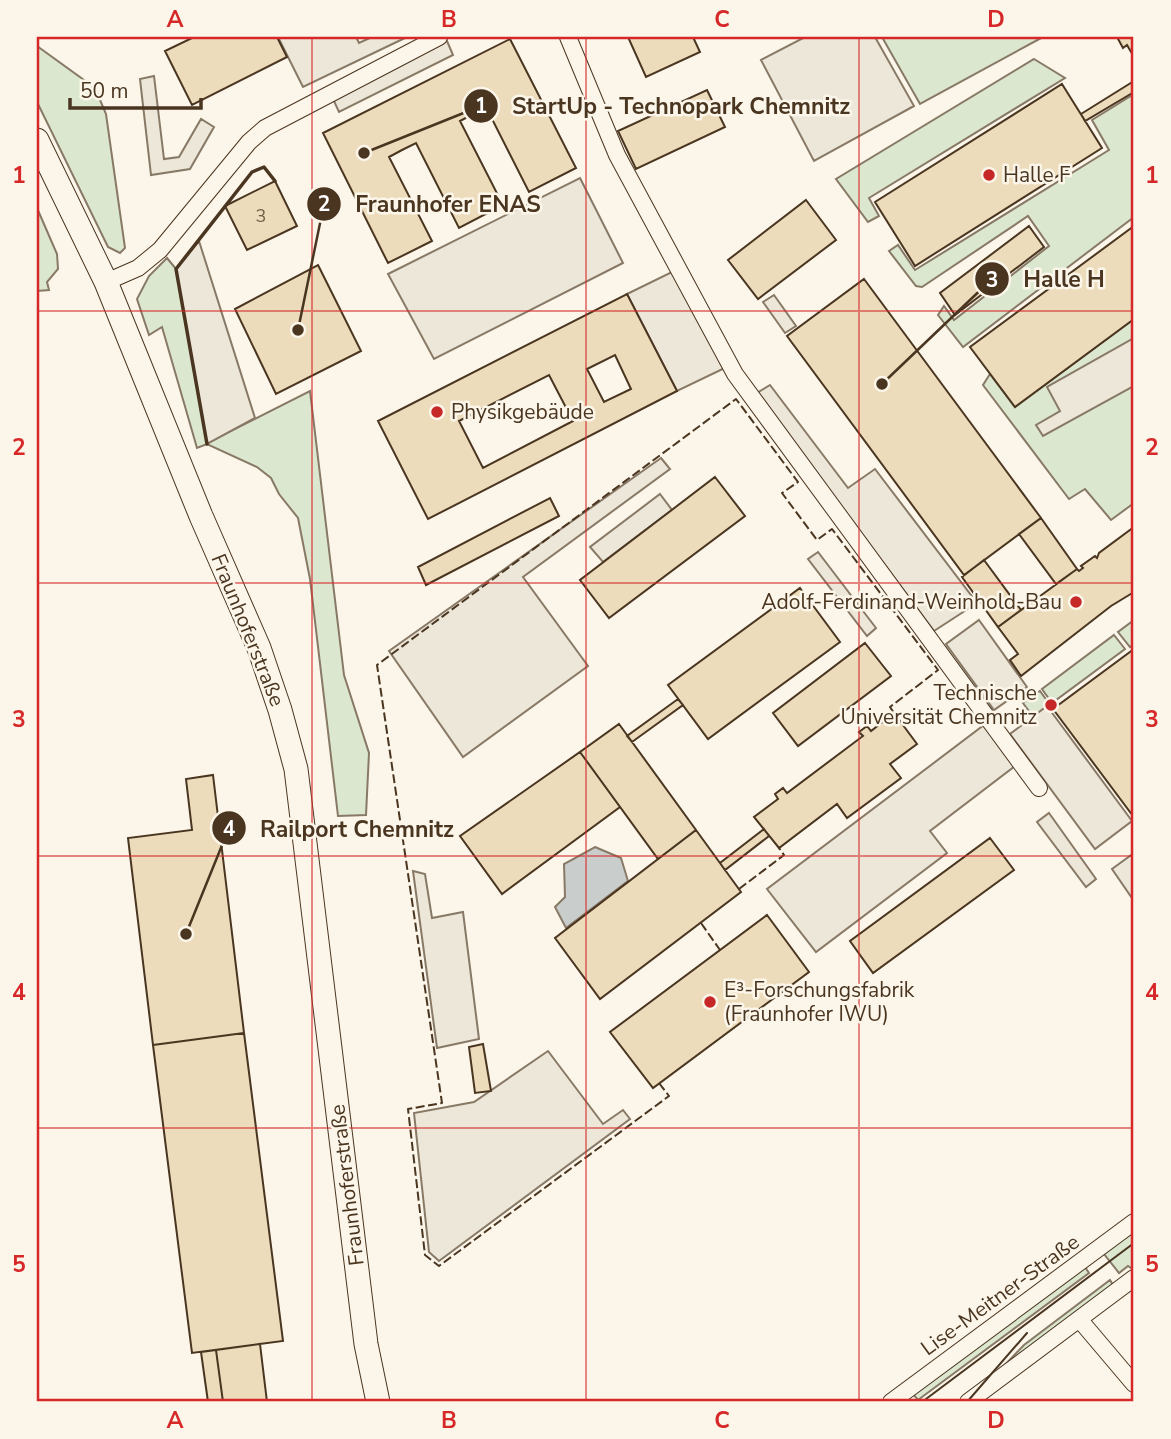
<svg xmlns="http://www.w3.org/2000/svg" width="1171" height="1439" font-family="'Nunito Sans',sans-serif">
  <rect width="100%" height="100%" fill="#fbf6e9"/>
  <path fill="#dce7d0" stroke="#887966" stroke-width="2" d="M882,37H1043L920,104Z
    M37,46L95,88L106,114L125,248L120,253L108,247L37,102Z
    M1034,59L1065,78L869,198L879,216L868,222L836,179Z
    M1134,94V217L963,347L938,315L944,306L954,320L1049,246L1028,216L922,287L916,286L889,251L898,245L915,270L1109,150L1092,120Z
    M37,208L57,254L58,269L47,282L49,290L37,291Z
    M167,258L176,269L207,443L310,391L344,675L369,753L366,815L338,816L310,579L298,518L279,494L271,478L257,467L207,444L197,448L162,327L149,335L137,299L149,276Z
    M1134,319V503L1111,520L1085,489L1069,499L983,385L990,374L1015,407Z
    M1134,620V644L1130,647L1118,632Z
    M1114,635L1125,649L1052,703L1042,689Z
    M1040,691L1050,705L1034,718L1023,703Z
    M1134,1230V1270L1128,1266L1119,1273L1104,1254Z
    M1085,1267L1089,1273L918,1400L912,1393Z
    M1110,1280L1113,1285L1002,1368L1024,1345Z"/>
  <path fill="#ede7d9" stroke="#887966" stroke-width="2" d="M278,37H356L359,43L372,37H407L303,87Z
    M805,37H875L914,106L814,161L761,60Z
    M447,41L453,55L339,112L333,99Z
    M154,76L164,159L179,157L201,119L214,127L190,169L151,175L140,79Z
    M580,178L623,263L434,359L388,274Z
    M199,241L255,418L207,444L176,269Z
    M678,269L731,365L677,391L627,294Z
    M774,295L796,326L785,333L763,302Z
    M1134,338V386L1043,436L1036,425L1060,411L1047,387Z
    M770,385L848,488L875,469L977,603L934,631L757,393Z
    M661,458L670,469L523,577L588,666L463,757L389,651Z
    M660,494L672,510L603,562L590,547Z
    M818,552L876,628L867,636L808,559Z
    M979,620L1027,687L994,710L946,644Z
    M1047,706L1132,821L1095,849L1010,734Z
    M984,725L1015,766L930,831L947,853L816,952L767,889Z
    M1049,813L1096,879L1086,887L1037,822Z
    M1134,853V901L1112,869Z
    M413,871L425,874L432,918L463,912L479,1039L437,1048Z
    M548,1051L603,1124L623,1110L630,1119L439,1261L429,1252L414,1113L474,1102Z"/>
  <path fill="#c9cecd" stroke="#887966" stroke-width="2" d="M595,847L621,858L628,881L566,928L555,907L565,897L564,864Z"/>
  <path fill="#ecdcbc" stroke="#4a3520" stroke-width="2" fill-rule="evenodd" d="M194,37H277L287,57L192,105L165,51Z
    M628,37H693L700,52L646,77Z
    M1117,37H1134V57L1127,45L1123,48Z
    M510,39L576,168L529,192L486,107L460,121L503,205L459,228L416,143L402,150L389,157L432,241L388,263L323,133Z
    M1134,81V92L1085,121L1081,114Z
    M1062,84L1102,148L915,266L875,202Z
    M707,90L725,127L636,169L618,131Z
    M275,181L297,226L247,250L225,206Z
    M806,200L836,240L758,299L728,260Z
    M1029,226L1044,247L955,315L940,293Z
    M1134,226V319L1015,407L970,347Z
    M318,265L361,351L276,394L235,309Z
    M864,279L1041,518L964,575L787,336Z
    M627,294L677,391L428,519L378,421ZM615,355L631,389L604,402L587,369ZM549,375L573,421L483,468L459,421Z
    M715,477L745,516L609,618L580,580Z
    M550,498L559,516L426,585L418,567Z
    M1041,518L1077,569L1056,584L1019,534Z
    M1134,527V592L1111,606L1021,676L1010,660L1018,654L998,627L1077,569L1079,571L1083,568L1081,566L1095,556L1097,558L1099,553Z
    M984,560L1021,610L998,627L962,577Z
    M800,588L840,642L708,739L668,685Z
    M865,643L891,676L798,746L773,713Z
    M1134,649V815L1133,816L1053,709Z
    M678,699L683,705L632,742L627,736Z
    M894,713L917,744L890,764L901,778L847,818L837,804L779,848L754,817L778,799L775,794L783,788L787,793L863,736L859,732L867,726L871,731Z
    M619,724L696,830L658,859L580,752Z
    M580,752L620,807L502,894L460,836Z
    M213,775L244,1033L153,1045L128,838L192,830L186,779Z
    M764,829L769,836L725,870L720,863Z
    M696,830L741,892L600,999L555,938Z
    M990,838L1014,870L873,973L850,941Z
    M767,915L809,972L653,1088L610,1032Z
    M244,1033L283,1341L192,1353L153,1045Z
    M483,1044L491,1091L475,1093L469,1047Z
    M260,1344L267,1402H223L216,1350Z
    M216,1350L223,1402H208L201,1352Z"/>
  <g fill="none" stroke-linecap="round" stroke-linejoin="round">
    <g stroke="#4a3520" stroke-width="18">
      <path id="minor" d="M568,37L617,155L735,374L1039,788
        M106,282L138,268L160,250L249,142L265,128L439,37
        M1079,1319L1134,1384
        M891,1402L1134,1222
        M968,1402L1134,1278"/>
    </g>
    <g stroke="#4a3520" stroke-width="25">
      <path id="secondary" d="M37,140L106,282L201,516L259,648L280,710L296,769L366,1344L378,1402"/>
    </g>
    <use href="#minor" stroke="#fbf6e9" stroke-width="16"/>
    <use href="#secondary" stroke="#fbf6e9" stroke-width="23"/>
    <path stroke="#4a3520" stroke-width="2" d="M922,1402L1134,1243
      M967,1402L1027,1333"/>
    <path stroke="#4a3520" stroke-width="2" stroke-dasharray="9 3.5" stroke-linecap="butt" d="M739,889L784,855L779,848
      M701,923L720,950
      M659,1083L669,1096L439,1266L425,1255L408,1109L442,1103L377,665L736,399L798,482L782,493L817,540L832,529L938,670L890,707L894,713"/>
    <path stroke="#4a3520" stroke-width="3.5" d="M207,444L176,269L252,172L264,167L275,181"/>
  </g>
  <path fill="none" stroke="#d62828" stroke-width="2" stroke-opacity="0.55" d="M312,37V1402M586,37V1402M859,37V1402M37,311H1134M37,583H1134M37,856H1134M37,1128H1134"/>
  <g fill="#c62828" stroke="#fbf6e9" stroke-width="2.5">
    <circle cx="989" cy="175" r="7"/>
    <circle cx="437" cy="412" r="7"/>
    <circle cx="1076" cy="602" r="7"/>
    <circle cx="1051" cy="705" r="7"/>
    <circle cx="710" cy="1002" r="7"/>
  </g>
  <g text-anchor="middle" stroke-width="5" stroke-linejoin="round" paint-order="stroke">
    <g font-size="18" fill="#725f47">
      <text x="261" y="222">3</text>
    </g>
    <g font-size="21" fill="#4a3520" stroke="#fbf6e9" text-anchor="start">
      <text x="1003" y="182">Halle F</text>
      <text x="451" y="419">Physikgebäude</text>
      <text x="1062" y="609" text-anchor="end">Adolf-Ferdinand-Weinhold-Bau</text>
      <text x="1037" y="700" text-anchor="end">Technische<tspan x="1037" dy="24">Universität Chemnitz</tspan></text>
      <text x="724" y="997">E³-Forschungsfabrik<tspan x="724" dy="24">(Fraunhofer IWU)</tspan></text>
    </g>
    <g font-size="21" fill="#4a3520" stroke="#fbf6e9">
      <text transform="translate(248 630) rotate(68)" y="7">Fraunhoferstraße</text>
      <text transform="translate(347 1185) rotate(-97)" y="7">Fraunhoferstraße</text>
      <text transform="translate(1000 1295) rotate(-36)" y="7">Lise-Meitner-Straße</text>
    </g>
  </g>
  <path fill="none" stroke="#4a3520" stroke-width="2.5" d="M364 153L481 106M298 330L324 204M882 384L992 279M186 934L229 828"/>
  <g fill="#4a3520" stroke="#fbf6e9" stroke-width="2.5">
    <circle cx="364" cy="153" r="7"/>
    <circle cx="298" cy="330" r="7"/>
    <circle cx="882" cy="384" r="7"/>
    <circle cx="186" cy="934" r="7"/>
    <circle cx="481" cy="106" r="18"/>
    <circle cx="324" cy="204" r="18"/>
    <circle cx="992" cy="279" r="18"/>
    <circle cx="229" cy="828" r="18"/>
  </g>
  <g font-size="21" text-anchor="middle" font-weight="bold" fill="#fff">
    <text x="481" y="113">1</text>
    <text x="324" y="211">2</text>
    <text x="992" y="287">3</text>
    <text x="229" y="836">4</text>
  </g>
  <g font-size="23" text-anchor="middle" font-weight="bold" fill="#4a3520" stroke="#fbf6e9" stroke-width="5" stroke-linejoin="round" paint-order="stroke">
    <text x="681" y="114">StartUp - Technopark Chemnitz</text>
    <text x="448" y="212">Fraunhofer ENAS</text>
    <text x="1064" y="287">Halle H</text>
    <text x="357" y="837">Railport Chemnitz</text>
  </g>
  <rect width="1171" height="1439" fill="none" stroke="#fbf6e9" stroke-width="77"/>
  <path d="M70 98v10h131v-10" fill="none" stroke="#4a3520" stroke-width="3.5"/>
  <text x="80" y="98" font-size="21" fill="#4a3520" stroke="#fbf6e9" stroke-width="5" paint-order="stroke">50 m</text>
  <rect x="38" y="38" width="1094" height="1362" fill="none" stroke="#d62828" stroke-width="2.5"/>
  <g font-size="23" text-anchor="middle" font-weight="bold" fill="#d62828">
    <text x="175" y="27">A</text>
    <text x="449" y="27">B</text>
    <text x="722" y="27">C</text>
    <text x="996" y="27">D</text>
    <text x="19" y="183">1</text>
    <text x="1152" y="183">1</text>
    <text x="19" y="455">2</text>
    <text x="1152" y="455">2</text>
    <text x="19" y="727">3</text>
    <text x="1152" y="727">3</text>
    <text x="19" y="1000">4</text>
    <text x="1152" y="1000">4</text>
    <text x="19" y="1272">5</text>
    <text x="1152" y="1272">5</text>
    <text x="175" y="1428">A</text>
    <text x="449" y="1428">B</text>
    <text x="722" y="1428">C</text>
    <text x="996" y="1428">D</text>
  </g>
</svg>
